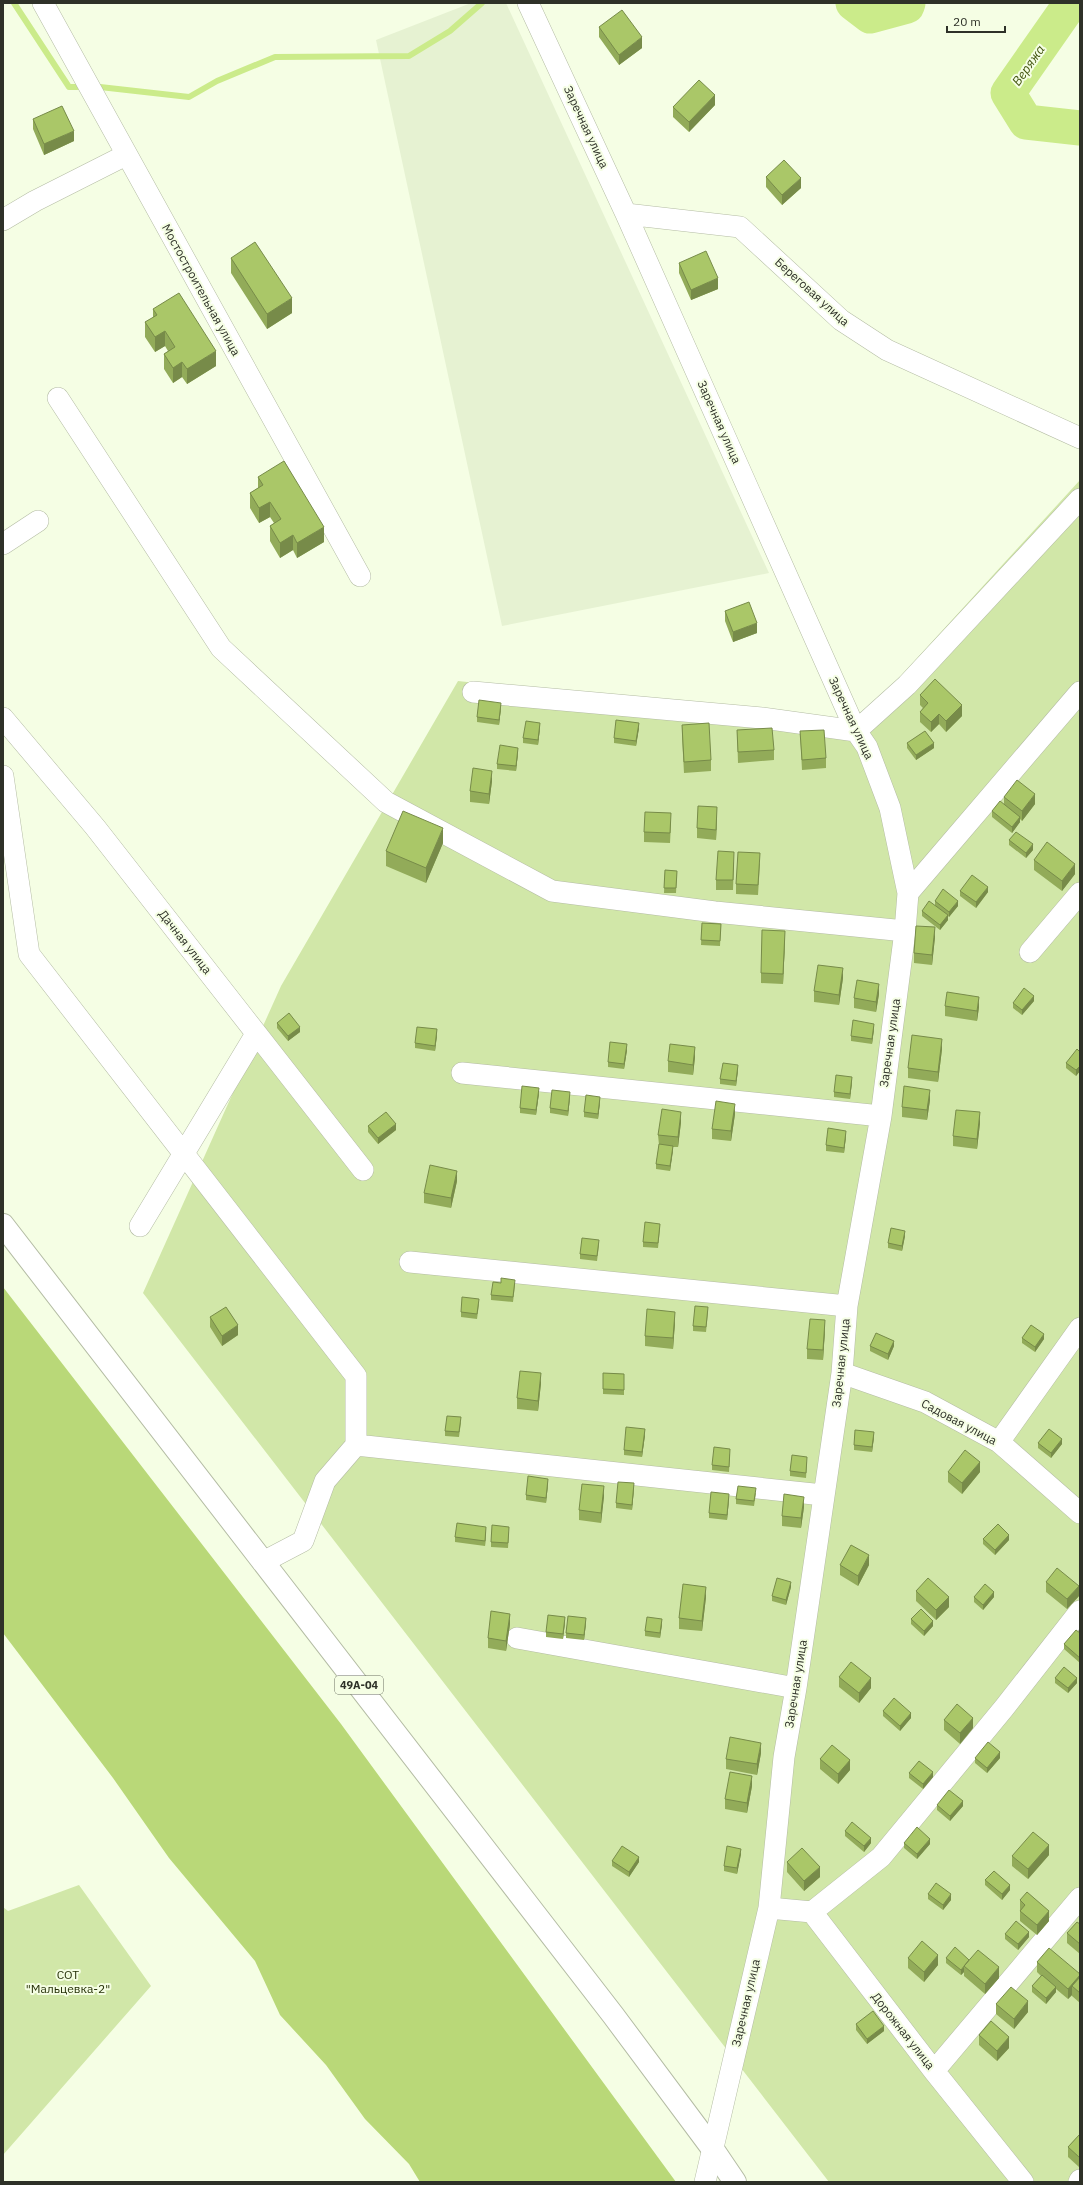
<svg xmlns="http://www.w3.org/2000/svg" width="1083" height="2185" font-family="'IBM Plex Sans',sans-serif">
  <rect width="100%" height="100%" fill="#f5fee4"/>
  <path fill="#e6f2d2" d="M471,3H506L769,573L502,626L376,40Z"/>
  <path fill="#d1e7a8" d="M1080,480V2182H829L143,1293L281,986L458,681L821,721L867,713Z
    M79,1885L151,1986L3,2155V1907L8,1911Z"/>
  <path fill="#b9d878" d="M3,1287L341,1724L676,2182H420L409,2164L365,2119L326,2065L280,2015L255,1961L169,1858L113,1778L3,1633Z"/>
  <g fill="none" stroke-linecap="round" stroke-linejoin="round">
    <path stroke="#cbeb8a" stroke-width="6" d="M14,3L69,87H77
      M100,87L189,97L217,81L275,57L409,56L450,31L482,3"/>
    <path stroke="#cbeb8a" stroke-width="35" d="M853,3L870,16L907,6L908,3
      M1071,3L1008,93L1026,122L1080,128"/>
    <g stroke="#b4bca4" stroke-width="22">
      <path id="minor" d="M43,3L360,576
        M528,3L626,214L856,731L867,747L890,808L908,893L905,931L881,1116L847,1306L842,1373L796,1688L784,1757L769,1908L705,2182
        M626,214L740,227L841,320L887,350L1080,438
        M3,220L35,201L126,155
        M58,398L221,648L386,802L552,891L715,912L905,931
        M3,544L38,521
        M473,692L762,718L856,731L907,685L1080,499
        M3,718L95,827L363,1170
        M3,776L29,954L356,1376V1445L325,1481L303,1541L263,1562
        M908,893L1080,692
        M1030,952L1080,893
        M462,1073L881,1116
        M140,1226L256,1034
        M410,1262L847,1306
        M842,1373L925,1402L999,1442L1080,1513
        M999,1442L1080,1328
        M356,1445L823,1495
        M517,1638L796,1688
        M769,1908L812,1912L934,2071L1023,2182
        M812,1912L881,1857L1004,1708L1080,1611
        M934,2071L1080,1898
        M1079,2182L1080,2180"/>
    </g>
    <g stroke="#b4bca4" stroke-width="24">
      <path id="major" d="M3,1225L613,2015L712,2148L735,2182"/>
    </g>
    <use href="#minor" stroke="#fff" stroke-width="21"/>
    <use href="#major" stroke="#fff" stroke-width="22"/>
  </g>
  <path fill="#92ab59" d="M599,27L642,48L619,65L599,37Z
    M715,105L689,132L673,117V107Z
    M33,119L74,141L44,155L33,129Z
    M766,177L801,188L782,205L766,187Z
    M231,258L292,313L267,329L231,273Z
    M679,263L718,289L691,300L679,273Z
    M153,309L216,366L187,384L182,377L173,383L164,369V354L168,351L165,346L155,352L145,337V322L153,318Z
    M258,477L324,542L297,558L293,550L280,558L270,541V526L274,523L270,517L259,523L250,508V493L258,488Z
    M725,611L757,633L733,642L725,621Z
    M920,695L962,716L946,732L939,724L931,732L920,722V712L923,708L920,705Z
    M501,708L499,725L477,722V717Z
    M682,725L711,760V771L684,773L682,736Z
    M540,728L538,745L523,743V738Z
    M639,728L636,746L614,743V738Z
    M737,730L774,750V760L738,763Z
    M800,731L826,758V768L802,770Z
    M907,743L934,748L916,760L907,748Z
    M518,753L516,771L497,769V764Z
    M492,781L489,804L470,802V791Z
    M1004,797L1035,804L1022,821L1020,819V822L1012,833L992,817V811L1004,805Z
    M717,817L716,840L697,838V828Z
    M671,823L670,843L644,842V832Z
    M1009,840L1033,850L1026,858L1009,845Z
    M443,843L426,883L386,866V851Z
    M1034,860L1075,874L1062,891L1034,870Z
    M734,862L733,890H716V880Z
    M760,863L758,895L736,894V884Z
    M665,870L677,871L676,893H664Z
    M960,891L988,892L976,908L960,896Z
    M935,901L958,906L949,917L948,916V920L940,930L922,916V911L935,905Z
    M702,923L721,924L720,946L701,945Z
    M935,937L932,965L914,963V953Z
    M785,941L783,984L761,983V973Z
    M843,978L839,1005L814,1002V991Z
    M879,994L876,1012L854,1008V998Z
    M1034,1001L1022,1015L1013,1008V1003Z
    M945,1006L979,1007L977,1021L945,1016Z
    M277,1023L300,1032L288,1041L277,1028Z
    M874,1029L872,1044L851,1041V1036Z
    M437,1035L435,1051L415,1048V1043Z
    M942,1049L938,1082L908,1078V1068Z
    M627,1050L624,1069L608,1067V1062Z
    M1080,1052V1071L1076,1076L1066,1068V1063Z
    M695,1057L693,1075L668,1072V1061Z
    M738,1070L736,1086L720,1084V1079Z
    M852,1082L850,1099L834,1097V1092Z
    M539,1093L536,1115L520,1113V1108Z
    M570,1097L568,1116L550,1113V1108Z
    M930,1100L927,1120L902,1117V1107Z
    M600,1102L598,1119L584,1117V1112Z
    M735,1114L731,1141L712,1139V1129Z
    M681,1122L678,1147H673L670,1171L656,1169V1164L659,1145L658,1135Z
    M980,1123L977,1149L953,1146V1136Z
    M368,1126L396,1130L378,1144L368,1132Z
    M846,1136L844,1153L826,1151V1145Z
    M457,1181L451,1208L424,1203V1193Z
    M660,1229L658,1248L643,1247V1242Z
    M905,1236L902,1251L888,1248V1243Z
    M599,1245L597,1261L580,1259V1254Z
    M515,1285L513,1302L491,1300V1295Z
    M479,1304L477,1319L461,1317V1312Z
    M708,1312L706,1332L693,1331V1326Z
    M210,1317L238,1335L222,1346L210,1327Z
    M675,1322L673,1349L645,1346V1336Z
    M825,1330L823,1360L807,1359V1349Z
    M1022,1338L1044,1339L1035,1352L1022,1343Z
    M870,1346H894L888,1360L870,1351Z
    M603,1373L624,1374V1395L603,1394Z
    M541,1383L538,1411L517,1409V1398Z
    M461,1422L459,1437L445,1436V1431Z
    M645,1435L642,1457L624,1455V1450Z
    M874,1437L872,1452L854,1450V1445Z
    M1038,1443L1062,1444L1051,1458L1038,1448Z
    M730,1454L729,1472L712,1470V1465Z
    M807,1462L806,1478L790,1476V1471Z
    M948,1472H980L962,1494L948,1482Z
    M548,1484L546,1503L526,1500V1495Z
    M634,1488L632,1510L616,1508V1503Z
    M756,1493L754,1506L736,1504V1499Z
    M604,1496L601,1523L579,1520V1510Z
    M729,1499L727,1520L709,1518V1513Z
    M804,1507L801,1528L782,1526V1516Z
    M486,1532L485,1546L455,1542V1537Z
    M509,1532L508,1548L491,1547V1542Z
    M983,1539L1009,1540L995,1555L983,1544Z
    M840,1565H869L858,1586L840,1575Z
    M1046,1582L1079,1596L1067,1609L1046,1592Z
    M791,1587L786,1605L772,1601V1596Z
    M916,1591L949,1607L936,1620L916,1601Z
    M706,1597L702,1631L679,1629V1618Z
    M974,1597H994L983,1610L974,1602Z
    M911,1619L933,1626L924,1636L911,1624Z
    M565,1622L563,1639L546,1637V1632Z
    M586,1623L584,1640L566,1638V1633Z
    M510,1624L506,1651L488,1648V1638Z
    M662,1624L660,1638L645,1636V1631Z
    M1080,1633V1663L1064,1649V1644Z
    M839,1677L871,1688L859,1703L839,1687Z
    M1055,1678L1077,1683L1068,1693L1055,1683Z
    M883,1711L911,1718L900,1731L883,1716Z
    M944,1720L973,1728L960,1744L944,1730Z
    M761,1753L757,1775L726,1769V1759Z
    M975,1758H1000L987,1773L975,1763Z
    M820,1759L850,1770L838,1784L820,1769Z
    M909,1773L933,1777L923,1789L909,1778Z
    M752,1786L747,1813L725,1809V1799Z
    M937,1805L963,1806L950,1821L937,1810Z
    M845,1831L871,1843L864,1852L845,1836Z
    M904,1843L930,1844L917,1859L904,1848Z
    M741,1854L737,1874L724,1871V1866Z
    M1049,1855L1028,1879L1012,1866V1856Z
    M612,1861L639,1862L629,1877L612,1866Z
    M787,1862L820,1877L804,1891L787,1872Z
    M985,1880L1010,1890L1002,1900L985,1885Z
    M928,1894L951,1900L943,1910L928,1899Z
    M1020,1900L1049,1921L1037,1935L1020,1921Z
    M1080,1924V1954L1067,1943V1933Z
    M1005,1934L1029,1937L1018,1950L1005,1939Z
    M908,1958L938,1965L924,1982L908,1968Z
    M946,1958L969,1960L999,1978L985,1994L964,1976V1972L961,1975L946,1963Z
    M1037,1962L1080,1974V2003L1072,1996V1995L1068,1999L1056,1989V1992L1046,2004L1032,1992V1986L1041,1976L1037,1972Z
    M996,2004L1028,2012L1014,2029L996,2014Z
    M856,2024L884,2031L867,2044L856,2030Z
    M979,2035L1009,2048L997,2061L979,2045Z
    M1080,2134V2167H1079L1068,2157V2147Z"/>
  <path fill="#778b49" d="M642,37V48L619,65V55Z
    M715,95V105L689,132V122Z
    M74,131V141L44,155V144Z
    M801,178V188L782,205V195Z
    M718,278V289L691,300V290Z
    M292,298V313L267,329V314Z
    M165,331V346L155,352V337Z
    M216,351V366L187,384V369Z
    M182,362V377L173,383V368Z
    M270,502V517L259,523V508Z
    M324,527V542L297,558V543Z
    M293,535V550L280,558V543Z
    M757,623V633L733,642V632Z
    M501,703V708L499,725V720Z
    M962,705V716L946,732V721Z
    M939,714V724L931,732V722Z
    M540,723V728L538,745V740Z
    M639,723V728L636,746V741Z
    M934,743V748L916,760V755Z
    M518,748V753L516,771V766Z
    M492,771V781L489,804V794Z
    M1035,794V804L1022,821V811Z
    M717,807V817L716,840V830Z
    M1020,817V822L1012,833V827Z
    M443,828V843L426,883V868Z
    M1033,844V850L1026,858V853Z
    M1075,864V874L1062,891V881Z
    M988,887V892L976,908V902Z
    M958,901V906L949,917V912Z
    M948,915V920L940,930V925Z
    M935,927V937L932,965V955Z
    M785,931V941L783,984V974Z
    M843,968V978L839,1005V995Z
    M879,984V994L876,1012V1002Z
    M1034,996V1001L1022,1015V1010Z
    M979,997V1007L977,1021V1011Z
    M874,1024V1029L872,1044V1039Z
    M300,1027V1032L288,1041V1036Z
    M437,1029V1035L435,1051V1046Z
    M942,1039V1049L938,1082V1072Z
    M627,1044V1050L624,1069V1064Z
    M695,1047V1057L693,1075V1065Z
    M738,1065V1070L736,1086V1081Z
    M1080,1066V1071L1076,1076V1070Z
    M852,1077V1082L850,1099V1094Z
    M539,1088V1093L536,1115V1110Z
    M930,1090V1100L927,1120V1110Z
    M570,1092V1097L568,1116V1111Z
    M600,1097V1102L598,1119V1114Z
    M735,1104V1114L731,1141V1131Z
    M681,1112V1122L678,1147V1137Z
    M980,1112V1123L977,1149V1139Z
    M396,1124V1130L378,1144V1138Z
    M846,1131V1136L844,1153V1148Z
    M673,1146V1151L670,1171V1166Z
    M457,1171V1181L451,1208V1198Z
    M905,1231V1236L902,1251V1246Z
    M675,1312V1322L673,1349V1338Z
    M825,1320V1330L823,1360V1350Z
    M238,1325V1335L222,1346V1336Z
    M1044,1334V1339L1035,1352V1347Z
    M894,1341V1346L888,1360V1354Z
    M541,1373V1383L538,1411V1401Z
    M645,1429V1435L642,1457V1452Z
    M874,1432V1437L872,1452V1447Z
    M1062,1439V1444L1051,1458V1453Z
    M980,1462V1472L962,1494V1483Z
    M548,1479V1484L546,1503V1498Z
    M634,1483V1488L632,1510V1505Z
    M604,1486V1496L601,1523V1513Z
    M729,1494V1499L727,1520V1515Z
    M804,1497V1507L801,1528V1518Z
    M486,1527V1532L485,1546V1541Z
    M1009,1535V1540L995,1555V1550Z
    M869,1555V1565L858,1586V1576Z
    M791,1582V1587L786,1605V1600Z
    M1079,1586V1596L1067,1609V1599Z
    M706,1587V1597L702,1631V1621Z
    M994,1592V1597L983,1610V1605Z
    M949,1597V1607L936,1620V1610Z
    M510,1614V1624L506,1651V1641Z
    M565,1617V1622L563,1639V1634Z
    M586,1618V1623L584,1640V1635Z
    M662,1619V1624L660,1638V1633Z
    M933,1621V1626L924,1636V1631Z
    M871,1678V1688L859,1703V1693Z
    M1077,1678V1683L1068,1693V1688Z
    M911,1713V1718L900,1731V1726Z
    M973,1718V1728L960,1744V1733Z
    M761,1743V1753L757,1775V1764Z
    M1000,1752V1758L987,1773V1768Z
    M850,1760V1770L838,1784V1774Z
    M933,1772V1777L923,1789V1784Z
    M752,1776V1786L747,1813V1803Z
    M963,1801V1806L950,1821V1816Z
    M871,1838V1843L864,1852V1846Z
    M930,1839V1844L917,1859V1854Z
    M1049,1845V1855L1028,1879V1869Z
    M741,1849V1854L737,1874V1868Z
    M639,1857V1862L629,1877V1872Z
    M820,1867V1877L804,1891V1881Z
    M1010,1885V1890L1002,1900V1894Z
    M951,1894V1900L943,1910V1905Z
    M1049,1911V1921L1037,1935V1925Z
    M1029,1932V1937L1018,1950V1944Z
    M938,1955V1965L924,1982V1972Z
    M964,1967V1972L961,1975V1970Z
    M999,1967V1978L985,1994V1984Z
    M1080,1975V1986H1072V1995L1068,1999V1989Z
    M1056,1987V1992L1046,2004V1998Z
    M1028,2001V2012L1014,2029V2019Z
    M884,2026V2031L867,2044V2039Z
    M1009,2037V2048L997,2061V2051Z"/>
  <path fill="#aac768" stroke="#778b49" d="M622,10L642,37L619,55L599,27Z
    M699,80L715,95L689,122L673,107Z
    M62,106L74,131L44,144L33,119Z
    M784,160L801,178L782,195L766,177Z
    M255,242L292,298L267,314L231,258Z
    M706,251L718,278L691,290L679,263Z
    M179,293L216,351L187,369L182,362L173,368L164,354L175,347L165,331L155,337L145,322L157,315L153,309Z
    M284,461L324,527L297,543L293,535L280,543L270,526L281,519L270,502L259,508L250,493L263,485L258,477Z
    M749,602L757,623L733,632L725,611Z
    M935,679L962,705L946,721L939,714L931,722L920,712L928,703L920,695Z
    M479,700L501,703L499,720L477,717Z
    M616,720L639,723L636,741L614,738Z
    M526,721L540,723L538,740L523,738Z
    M709,723L711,760L684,762L682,725Z
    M772,728L774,750L738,752L737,730Z
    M824,730L826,758L802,760L800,731Z
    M925,731L934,743L916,755L907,743Z
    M500,745L518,748L516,766L497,764Z
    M473,768L492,771L489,794L470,791Z
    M1017,780L1035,794L1022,811L1004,797Z
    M1000,801L1020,817L1012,827L992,811Z
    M698,806L717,807L716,830L697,828Z
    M403,811L443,828L426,868L386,851Z
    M645,812L671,813L670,833L644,832Z
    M1016,832L1033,844L1026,853L1009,840Z
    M1047,842L1075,864L1062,881L1034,860Z
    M718,851L734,852L733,880H716Z
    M738,852L760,853L758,885L736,884Z
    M665,870L677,871L676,888H664Z
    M972,875L988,887L976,902L960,891Z
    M943,889L958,901L949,912L935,901Z
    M929,901L948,915L940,925L922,911Z
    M702,923L721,924L720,941L701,940Z
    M916,926L935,927L932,955L914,953Z
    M762,930L785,931L783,974L761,973Z
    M818,965L843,968L839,995L814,991Z
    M857,980L879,984L876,1002L854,998Z
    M1024,988L1034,996L1022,1010L1013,1003Z
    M947,992L979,997L977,1011L945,1006Z
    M289,1013L300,1027L288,1036L277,1023Z
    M853,1020L874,1024L872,1039L851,1036Z
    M417,1027L437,1029L435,1046L415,1043Z
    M912,1035L942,1039L938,1072L908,1068Z
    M610,1042L627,1044L624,1064L608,1062Z
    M670,1044L695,1047L693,1065L668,1061Z
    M1077,1049L1080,1052V1066L1076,1070L1066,1063Z
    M723,1063L738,1065L736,1081L720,1079Z
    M836,1075L852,1077L850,1094L834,1092Z
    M522,1086L539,1088L536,1110L520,1108Z
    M904,1086L930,1090L927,1110L902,1107Z
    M552,1090L570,1092L568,1111L550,1108Z
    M586,1095L600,1097L598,1114L584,1112Z
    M716,1101L735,1104L731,1131L712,1129Z
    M662,1109L681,1112L678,1137L658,1135Z
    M956,1110L980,1112L977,1139L953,1136Z
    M386,1112L396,1124L378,1138L368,1126Z
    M828,1128L846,1131L844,1148L826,1145Z
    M659,1144L673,1146L670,1166L656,1164Z
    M430,1165L457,1171L451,1198L424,1193Z
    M645,1222L660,1224L658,1243L643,1242Z
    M891,1228L905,1231L902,1246L888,1243Z
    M582,1238L599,1240L597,1256L580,1254Z
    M501,1278L515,1280L513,1297L491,1295L493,1282L501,1283Z
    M462,1297L479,1299L477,1314L461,1312Z
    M695,1306L708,1307L706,1327L693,1326Z
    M226,1307L238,1325L222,1336L210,1317Z
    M647,1309L675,1312L673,1338L645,1336Z
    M810,1319L825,1320L823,1350L807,1349Z
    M1031,1325L1044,1334L1035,1347L1022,1338Z
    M876,1333L894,1341L888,1354L870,1346Z
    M520,1371L541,1373L538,1401L517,1398Z
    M603,1373L624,1374V1390L603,1389Z
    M447,1416L461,1417L459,1432L445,1431Z
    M626,1427L645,1429L642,1452L624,1450Z
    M1049,1429L1062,1439L1051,1453L1038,1443Z
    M855,1430L874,1432L872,1447L854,1445Z
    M714,1447L730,1449L729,1467L712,1465Z
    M965,1450L980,1462L962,1483L948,1472Z
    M792,1455L807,1457L806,1473L790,1471Z
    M528,1476L548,1479L546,1498L526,1495Z
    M618,1482L634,1483L632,1505L616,1503Z
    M582,1484L604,1486L601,1513L579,1510Z
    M738,1486L756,1488L754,1501L736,1499Z
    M711,1492L729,1494L727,1515L709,1513Z
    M784,1494L804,1497L801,1518L782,1516Z
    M457,1523L486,1527L485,1541L455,1537Z
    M998,1524L1009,1535L995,1550L983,1539Z
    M492,1525L509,1527L508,1543L491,1542Z
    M851,1545L869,1555L858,1576L840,1565Z
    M1057,1568L1079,1586L1067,1599L1046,1582Z
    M777,1578L791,1582L786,1600L772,1596Z
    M928,1578L949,1597L936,1610L916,1591Z
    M683,1584L706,1587L702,1621L679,1618Z
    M985,1584L994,1592L983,1605L974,1597Z
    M921,1609L933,1621L924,1631L911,1619Z
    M491,1611L510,1614L506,1641L488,1638Z
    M548,1615L565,1617L563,1634L546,1632Z
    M568,1616L586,1618L584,1635L566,1633Z
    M647,1617L662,1619L660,1633L645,1631Z
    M1076,1630L1080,1633V1658L1064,1644Z
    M851,1662L871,1678L859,1693L839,1677Z
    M1064,1667L1077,1678L1068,1688L1055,1678Z
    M894,1698L911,1713L900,1726L883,1711Z
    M957,1704L973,1718L960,1733L944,1720Z
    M730,1737L761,1743L757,1764L726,1759Z
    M988,1742L1000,1752L987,1768L975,1758Z
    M832,1745L850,1760L838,1774L820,1759Z
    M919,1761L933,1772L923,1784L909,1773Z
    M730,1772L752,1776L747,1803L725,1799Z
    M949,1790L963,1801L950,1816L937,1805Z
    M852,1822L871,1838L864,1846L845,1831Z
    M917,1827L930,1839L917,1854L904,1843Z
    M1033,1832L1049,1845L1028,1869L1012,1856Z
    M622,1846L639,1857L629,1872L612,1861Z
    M727,1846L741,1849L737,1868L724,1866Z
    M802,1848L820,1867L804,1881L787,1862Z
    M994,1871L1010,1885L1002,1894L985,1880Z
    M936,1883L951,1894L943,1905L928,1894Z
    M1027,1892L1049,1911L1037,1925L1020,1911L1025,1905L1020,1900Z
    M1016,1921L1029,1932L1018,1944L1005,1934Z
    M1077,1922L1080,1924V1944L1067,1933Z
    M922,1941L938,1955L924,1972L908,1958Z
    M955,1947L969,1960L961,1970L946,1958Z
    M1049,1948L1080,1974V1975L1068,1989L1037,1962Z
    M978,1950L999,1967L985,1984L964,1966Z
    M1042,1975L1056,1987L1046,1998L1032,1986Z
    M1080,1977V1993L1072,1986Z
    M1011,1987L1028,2001L1014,2019L996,2004Z
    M873,2011L884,2026L867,2039L856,2024Z
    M991,2021L1009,2037L997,2051L979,2035Z
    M1080,2134V2156L1079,2157L1068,2147Z"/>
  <g text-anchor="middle" stroke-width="4" stroke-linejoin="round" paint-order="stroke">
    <rect fill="#f5fee4" stroke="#6a6e60" stroke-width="1" x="335" y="1676" width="48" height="18" rx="3"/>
    <g font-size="11" font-weight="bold" fill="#2e3128">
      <text x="359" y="1689">49А-04</text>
    </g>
    <g font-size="12" fill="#2e3128" stroke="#f5fee4">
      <text transform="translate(586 127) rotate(65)" y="4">Заречная улица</text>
      <text transform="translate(201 290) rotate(61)" y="4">Мостостроительная улица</text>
      <text transform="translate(812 292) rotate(42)" y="4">Береговая улица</text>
      <text transform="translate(719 422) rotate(66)" y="4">Заречная улица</text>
      <text transform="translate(851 718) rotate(65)" y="4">Заречная улица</text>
      <text transform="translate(185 942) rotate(52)" y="4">Дачная улица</text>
      <text transform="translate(890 1043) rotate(-82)" y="4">Заречная улица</text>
      <text transform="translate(841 1363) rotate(-84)" y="4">Заречная улица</text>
      <text transform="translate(959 1422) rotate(28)" y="4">Садовая улица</text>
      <text transform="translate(796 1684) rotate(-81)" y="4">Заречная улица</text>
      <text transform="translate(746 2003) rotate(-77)" y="4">Заречная улица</text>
      <text transform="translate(903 2031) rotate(52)" y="4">Дорожная улица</text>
    </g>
    <g font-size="12" fill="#253007" stroke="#f5fee4">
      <text x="68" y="1979">СОТ<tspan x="68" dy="14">"Мальцевка-2"</tspan></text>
    </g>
    <g font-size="13" font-style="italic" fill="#445611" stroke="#f5fee4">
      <text transform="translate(1028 65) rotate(-55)" y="5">Веряжа</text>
    </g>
  </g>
  <rect width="1083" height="2185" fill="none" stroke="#2e3128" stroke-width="8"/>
  <path d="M947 26v6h58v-6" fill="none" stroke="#2e3128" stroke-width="2"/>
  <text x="953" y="26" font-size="12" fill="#2e3128" stroke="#f5fee4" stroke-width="3" paint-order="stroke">20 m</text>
</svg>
